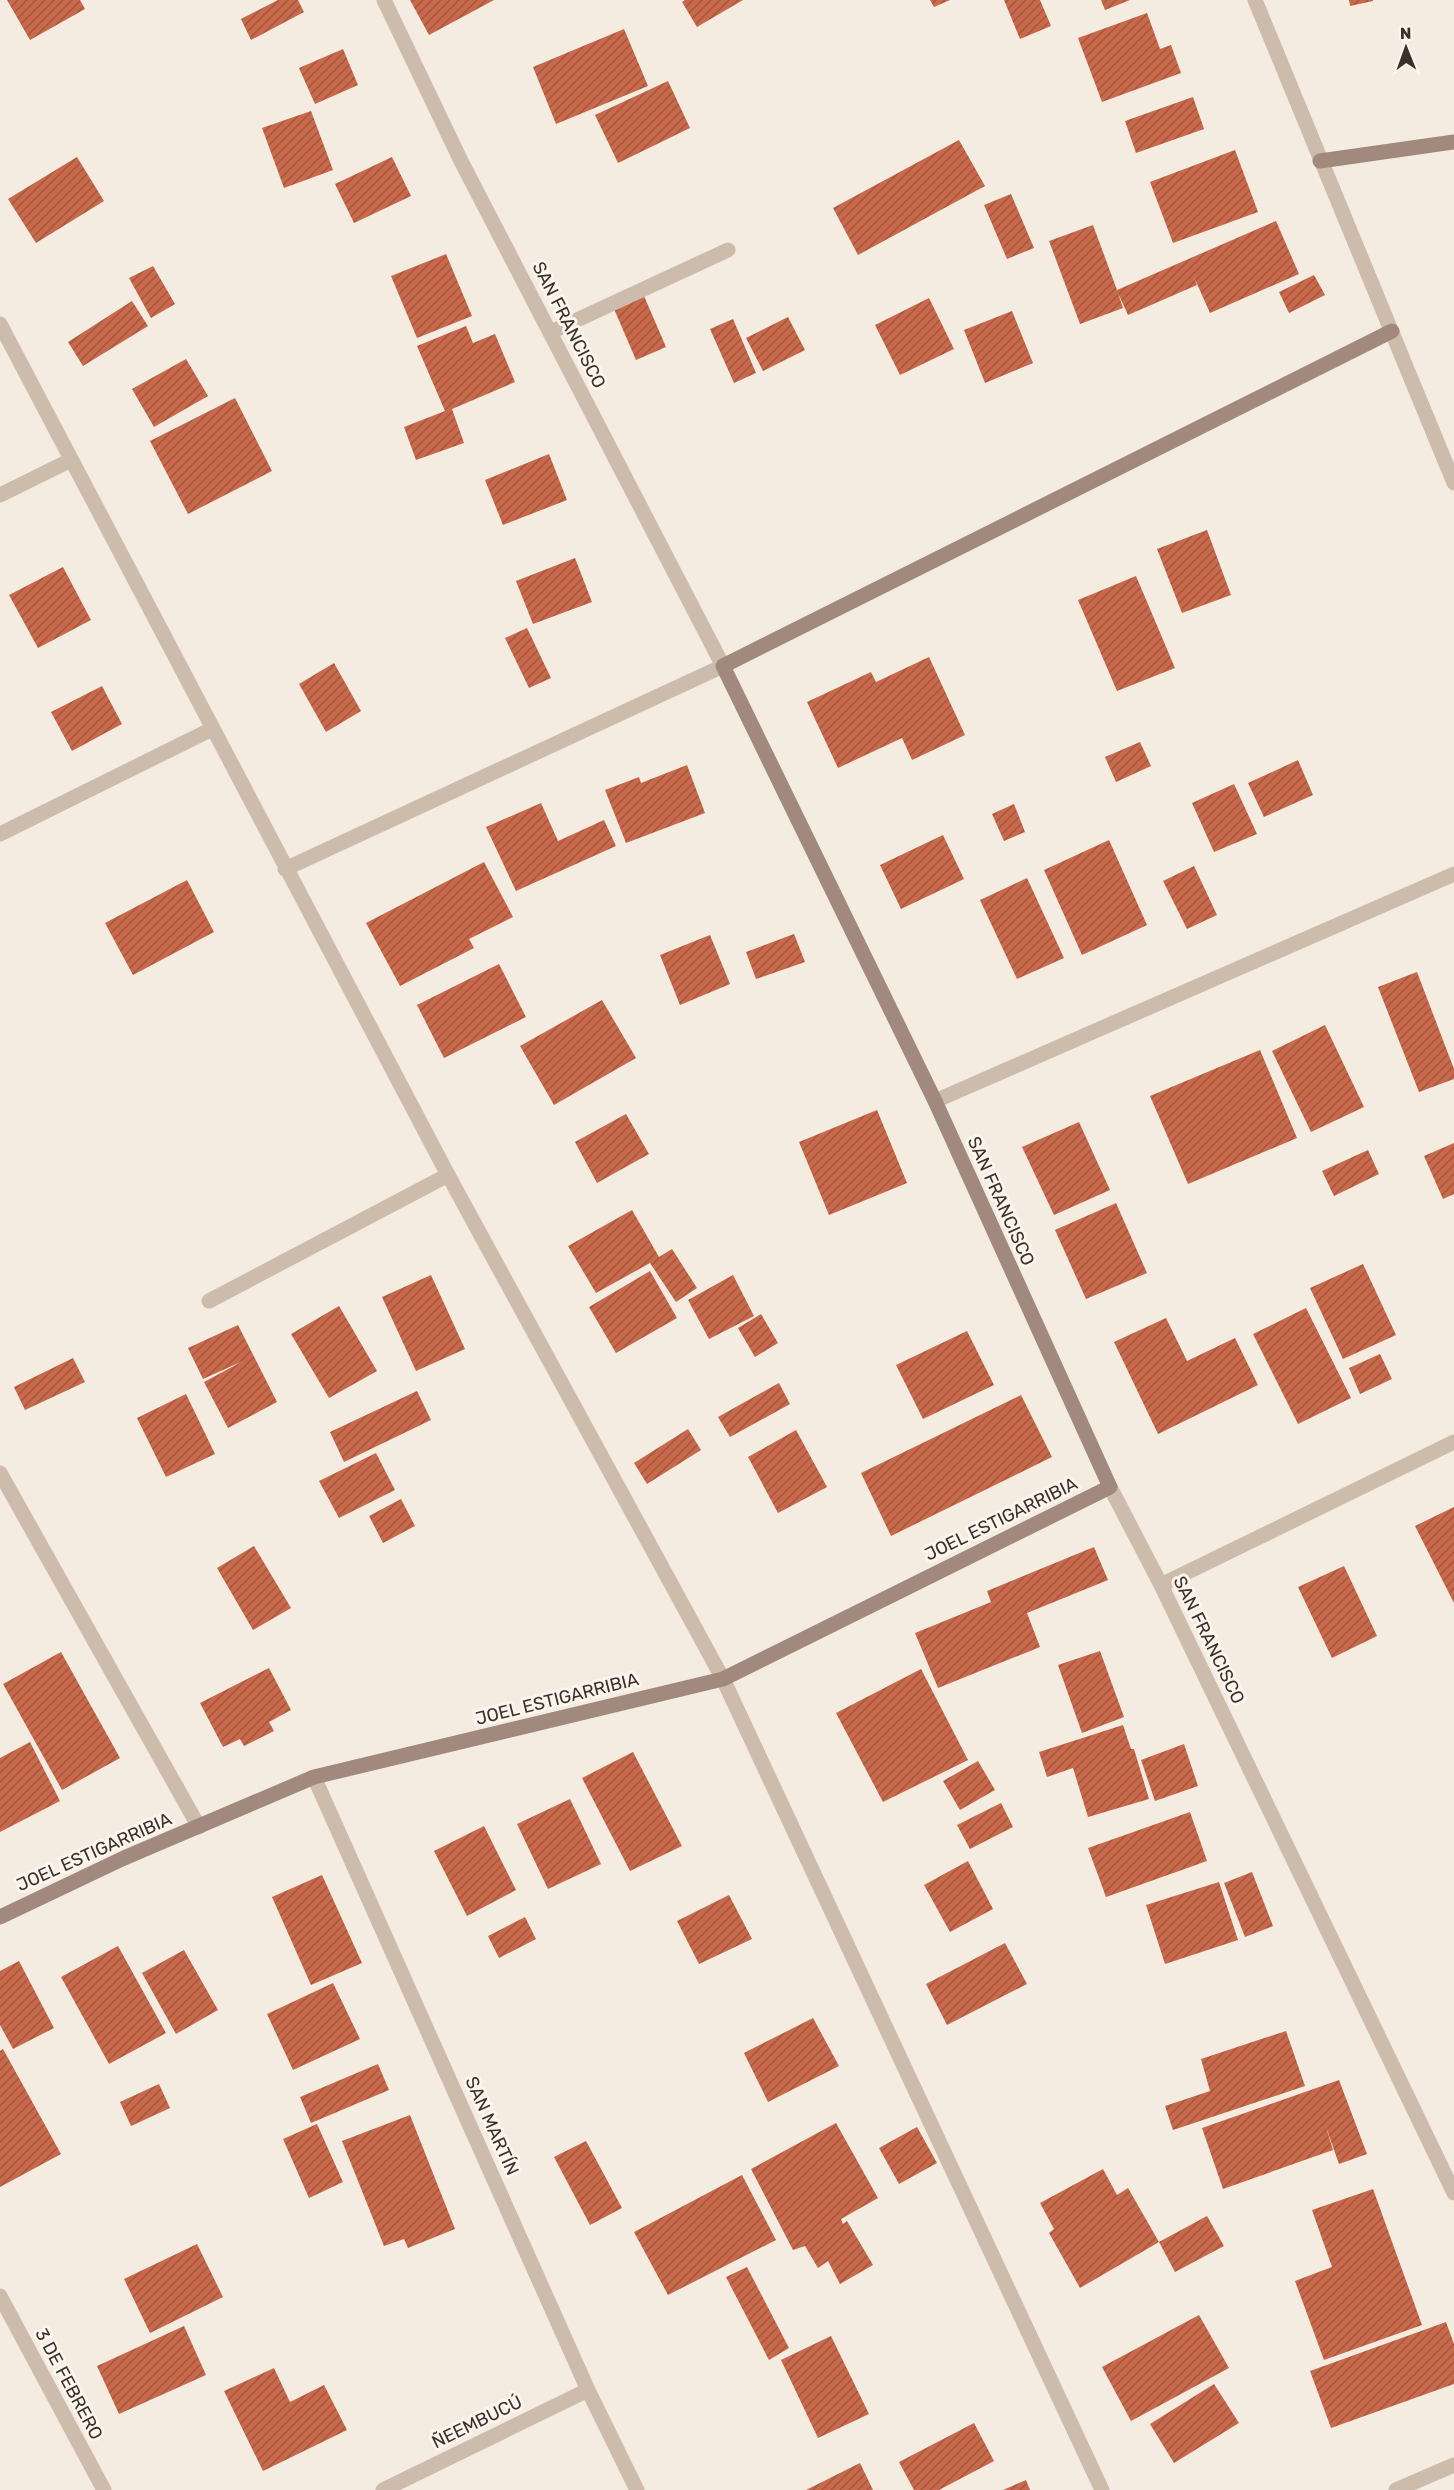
<svg xmlns="http://www.w3.org/2000/svg" width="1454" height="2490" font-family="Rubik,sans-serif">
  <defs>
    <pattern id="building-hatch" width="6" height="6" patternUnits="userSpaceOnUse" patternTransform="scale(1.5)"><rect width="6" height="6" fill="#c8694b"/><path d="M-1 1l2-2M0 6l6-6M5 7l2-2" fill="none" stroke="#a4573f"/></pattern>
  </defs>
  <rect width="100%" height="100%" fill="#f4ebe1"/>
  <path fill="url(#building-hatch)" d="M7,0H80L85,9L30,40Z
    M278,0H298L304,12L251,40L241,19Z
    M410,0H494L429,35Z
    M685,0H743L697,27L682,2Z
    M930,0H950L934,7Z
    M1004,0H1040L1051,26L1020,39Z
    M1101,0H1130L1105,10Z
    M1349,0H1373V1L1350,6Z
    M1147,13L1160,49L1171,45L1181,73L1102,102L1078,38Z
    M624,29L648,86L556,124L533,67Z
    M343,49L358,85L315,104L299,68Z
    M668,81L690,128L618,163L595,115Z
    M1193,97L1204,129L1136,153L1125,121Z
    M311,111L333,170L284,188L262,128Z
    M959,140L985,186L858,255L833,208Z
    M1235,150L1258,212L1173,243L1150,182Z
    M77,157L104,201L36,243L8,199Z
    M392,157L411,196L354,223L335,184Z
    M1011,194L1034,248L1007,259L984,205Z
    M1276,221L1299,274L1210,313L1194,277L1197,285L1128,315L1118,293L1123,308L1080,324L1049,241L1093,225L1117,290Z
    M446,254L472,316L417,338L391,276Z
    M153,266L175,304L151,318L129,278Z
    M1314,275L1325,295L1289,313L1279,292Z
    M641,289L666,347L636,360L611,302Z
    M929,298L954,349L900,375L875,325Z
    M132,301L148,326L83,366L68,342Z
    M1012,311L1033,363L985,383L964,330Z
    M788,317L805,350L763,371L746,338Z
    M733,319L756,373L734,383L710,329Z
    M466,326L473,343L495,334L515,382L452,409L464,443L416,460L404,427L445,411L417,346Z
    M186,359L208,396L154,427L132,389Z
    M235,398L272,471L188,514L150,441Z
    M549,454L567,500L503,525L485,480Z
    M1207,530L1231,595L1182,613L1157,549Z
    M575,558L592,602L533,624L516,581Z
    M63,567L91,620L38,648L9,595Z
    M1136,576L1175,668L1117,691L1078,600Z
    M527,628L551,678L529,688L505,638Z
    M929,657L965,735L912,760L902,738L838,768L807,702L871,672L876,682Z
    M334,663L361,711L326,732L299,684Z
    M102,686L122,724L72,751L51,712Z
    M1140,742L1151,766L1116,782L1105,757Z
    M1298,760L1313,795L1264,817L1248,783Z
    M687,765L705,813L626,843L605,790L639,777L641,783Z
    M1234,784L1257,834L1214,852L1192,803Z
    M541,803L558,841L604,820L616,846L516,891L486,827Z
    M1014,804L1025,832L1004,841L992,814Z
    M943,835L964,879L901,909L880,865Z
    M1109,840L1147,925L1082,955L1044,870Z
    M484,862L513,917L469,939L474,948L400,986L366,923Z
    M1194,866L1217,915L1187,929L1163,881Z
    M1027,878L1064,958L1017,979L980,900Z
    M187,880L214,932L133,975L105,923Z
    M794,934L805,962L756,979L746,952Z
    M710,935L730,984L680,1005L660,955Z
    M499,964L526,1017L444,1058L417,1005Z
    M1417,972L1454,1069V1079L1419,1092L1378,987Z
    M602,1000L636,1058L554,1105L520,1046Z
    M1325,1025L1364,1107L1311,1132L1272,1051Z
    M1260,1050L1297,1138L1188,1184L1150,1096Z
    M877,1110L907,1183L829,1215L799,1142Z
    M626,1114L649,1154L597,1183L575,1142Z
    M1079,1122L1110,1190L1054,1215L1022,1147Z
    M1454,1143V1194L1443,1199L1424,1156Z
    M1368,1150L1379,1174L1334,1196L1322,1171Z
    M1116,1203L1147,1273L1086,1299L1055,1230Z
    M632,1210L659,1257L672,1249L697,1288L676,1302L650,1263L596,1293L568,1246Z
    M1363,1264L1396,1335L1343,1359L1310,1288Z
    M650,1271L677,1318L616,1353L589,1307Z
    M431,1275L465,1349L416,1371L382,1297Z
    M733,1275L754,1316L709,1339L688,1300Z
    M339,1306L377,1371L329,1398L291,1334Z
    M1306,1308L1351,1398L1298,1424L1253,1334Z
    M761,1314L778,1343L755,1357L738,1328Z
    M1166,1318L1187,1361L1235,1338L1258,1385L1158,1434L1114,1342Z
    M238,1325L277,1402L228,1428L204,1382L243,1361L203,1379L188,1348Z
    M967,1331L994,1385L923,1419L896,1365Z
    M1380,1354L1392,1379L1360,1394L1349,1368Z
    M73,1358L85,1382L25,1410L14,1387Z
    M779,1383L790,1404L730,1437L718,1417Z
    M417,1391L431,1420L344,1462L330,1432Z
    M186,1394L215,1454L166,1477L137,1418Z
    M1021,1395L1052,1457L891,1536L861,1473Z
    M688,1429L701,1450L647,1484L634,1463Z
    M796,1430L827,1487L778,1513L748,1457Z
    M376,1453L395,1490L339,1518L319,1481Z
    M401,1499L415,1526L383,1543L369,1516Z
    M1454,1507V1603L1415,1526Z
    M254,1546L291,1608L253,1630L217,1568Z
    M1094,1547L1108,1580L1027,1613L1040,1647L938,1688L915,1633L991,1602L987,1591Z
    M1344,1566L1377,1636L1332,1658L1298,1587Z
    M1100,1651L1124,1717L1082,1733L1058,1665Z
    M61,1652L120,1758L62,1790L3,1684Z
    M269,1668L291,1710L269,1722L274,1731L244,1746L240,1739L223,1747L200,1703Z
    M921,1669L968,1760L883,1802L836,1713Z
    M1123,1725L1131,1749H1134L1149,1799L1088,1817L1073,1768L1047,1777L1039,1752Z
    M30,1742L60,1801L0,1832V1758Z
    M1184,1744L1198,1786L1155,1801L1141,1760Z
    M633,1752L682,1846L630,1871L582,1778Z
    M978,1761L995,1790L960,1810L943,1781Z
    M570,1799L601,1864L548,1889L517,1824Z
    M1001,1803L1013,1827L970,1849L957,1825Z
    M1190,1812L1207,1861L1106,1897L1088,1848Z
    M484,1826L516,1890L467,1916L434,1851Z
    M968,1861L993,1909L950,1932L924,1885Z
    M1252,1872L1273,1926L1245,1937L1224,1883Z
    M322,1875L362,1963L311,1985L272,1897Z
    M1219,1882L1238,1940L1165,1964L1146,1905Z
    M729,1895L752,1939L699,1964L677,1921Z
    M525,1917L536,1939L499,1958L488,1936Z
    M1005,1943L1027,1984L947,2025L926,1984Z
    M118,1946L166,2033L109,2064L61,1977Z
    M184,1950L218,2010L176,2034L142,1973Z
    M19,1961L54,2028L13,2049L0,2025V1971Z
    M333,1983L360,2039L293,2070L267,2014Z
    M813,2018L839,2066L768,2102L744,2053Z
    M1286,2031L1305,2086L1173,2130L1165,2106L1210,2091L1201,2059Z
    M3,2049L61,2154L0,2187V2051Z
    M378,2064L389,2090L311,2123L300,2097Z
    M1339,2080L1367,2154L1339,2164L1326,2127L1333,2150L1223,2189L1202,2128Z
    M159,2084L170,2108L131,2126L120,2102Z
    M410,2115L455,2229L408,2248L404,2239L384,2246L342,2141Z
    M836,2123L878,2198L841,2219L843,2224L847,2221L873,2265L840,2284L828,2261L818,2268L805,2246L793,2250L751,2169Z
    M317,2124L343,2182L309,2198L283,2139Z
    M917,2127L937,2163L899,2184L879,2148Z
    M586,2141L622,2208L590,2225L554,2157Z
    M1103,2169L1117,2195L1128,2188L1159,2242L1080,2288L1049,2233L1054,2229L1040,2203Z
    M742,2175L776,2240L668,2295L634,2232Z
    M1373,2189L1422,2325L1324,2360L1295,2281L1332,2267L1312,2210Z
    M1207,2216L1224,2246L1175,2272L1159,2242Z
    M197,2244L223,2297L150,2333L124,2279Z
    M747,2267L789,2348L769,2360L726,2277Z
    M1199,2315L1229,2368L1131,2421L1102,2367Z
    M1446,2322L1454,2344V2384L1331,2428L1310,2371Z
    M184,2326L206,2375L119,2414L97,2366Z
    M831,2336L869,2414L818,2438L781,2360Z
    M274,2368L290,2402L324,2385L347,2430L263,2471L224,2391Z
    M1214,2384L1239,2423L1174,2463L1150,2424Z
    M974,2423L994,2461L939,2490H914L899,2462Z
    M860,2463L873,2490H806Z
    M1026,2480L1030,2490H1003Z"/>
  <g fill="none" stroke-linecap="round" stroke-linejoin="round">
    <path stroke="#cdbbac" stroke-width="15" d="M551,332L728,250
      M209,1301L448,1175
      M0,1473L199,1827"/>
    <path stroke="#cdbbac" stroke-width="15" d="M1255,0L1454,483
      M0,324L448,1175L723,1679L1102,2490
      M0,495L71,460
      M0,834L212,729
      M285,869L723,666L461,161L384,0
      M935,1101L1454,874
      M1110,1487L1161,1585L1454,2193
      M1161,1585L1454,1442
      M314,1777L588,2390L637,2490
      M0,2296L104,2490
      M383,2490L588,2390
      M1396,2490L1454,2465"/>
    <path stroke="#a18a7d" stroke-width="15" d="M1320,161L1454,142
      M0,1917L124,1858L314,1777L723,1679L1110,1487L935,1101L723,666L1392,331"/>
  </g>
  <g text-anchor="middle" stroke-width="6" stroke-linejoin="round" paint-order="stroke">
    <g font-size="18" fill="#3b302b" stroke="#fbf5ee">
      <text transform="translate(569 325) rotate(63)" y="6">SAN FRANCISCO</text>
      <text transform="translate(1001 1201) rotate(66)" y="6">SAN FRANCISCO</text>
      <text transform="translate(1001 1519) rotate(-26)" y="6">JOEL ESTIGARRIBIA</text>
      <text transform="translate(1209 1640) rotate(64)" y="6">SAN FRANCISCO</text>
      <text transform="translate(557 1699) rotate(-14)" y="6">JOEL ESTIGARRIBIA</text>
      <text transform="translate(94 1852) rotate(-24)" y="6">JOEL ESTIGARRIBIA</text>
      <text transform="translate(492 2126) rotate(66)" y="6">SAN MARTÍN</text>
      <text transform="translate(69 2384) rotate(62)" y="6">3 DE FEBRERO</text>
      <text transform="translate(477 2422) rotate(-26)" y="6">ÑEEMBUCÚ</text>
    </g>
  </g>
  <g transform="translate(1406 48) rotate(359)" stroke="#fbf5ee" stroke-width="4.5" paint-order="stroke">
  <path d="M0-4.5L10 22L0 15L-10 22Z" fill="#3b302b"/>
  <text y="-9" font-size="16" font-weight="bold" text-anchor="middle" fill="#3b302b">N</text>
  </g>
</svg>
